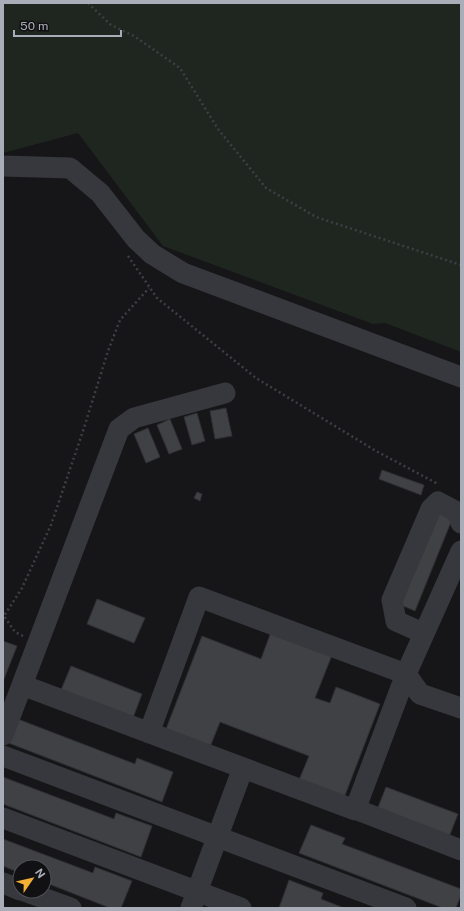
<svg xmlns="http://www.w3.org/2000/svg" width="464" height="911" font-family="'Public Sans',sans-serif">
  <rect width="100%" height="100%" fill="#161618"/>
  <path fill="#1e261f" d="M3,3H461V352L385,323L373,324L163,246L78,133L3,153Z"/>
  <path fill="#404145" stroke="#303034" d="M226,408L232,436L215,439L210,411Z
    M197,413L205,441L192,445L184,417Z
    M170,419L182,449L169,454L157,425Z
    M148,428L160,457L146,463L134,434Z
    M382,470L424,485L421,495L379,479Z
    M197,492L202,494L200,501L194,498Z
    M438,509L453,517L415,611L401,605Z
    M97,599L145,618L134,643L87,624Z
    M271,632L332,655L315,698L330,703L336,687L380,704L344,798L299,780L309,756L220,722L210,747L166,729L202,636L261,659Z
    M3,641L17,646L4,679H3Z
    M71,666L142,694L133,718L61,690Z
    M15,718L135,764L137,758L173,772L162,802L6,742Z
    M3,777L114,819L116,813L152,826L141,857L3,804Z
    M386,787L458,814L449,837L377,810Z
    M311,825L345,838L342,844L461,889V895L456,908H443L299,853Z
    M3,839L93,873L95,867L132,881L121,908H110L44,882V867H20V873L3,866Z
    M289,880L323,893L321,899L344,908H279Z"/>
  <g fill="none" stroke-linecap="round" stroke-linejoin="round">
    <path stroke="#3d3f44" stroke-width="2.5" stroke-dasharray="2 3" stroke-linecap="butt" d="M88,3L111,25L134,36L180,68L218,129L266,188L316,217L461,265
      M128,256L157,298L256,378L376,451L438,484
      M23,636L15,632L4,616L22,588L51,525L83,431L108,351L120,320L149,288"/>
    <path stroke="#37383d" stroke-width="21" d="M3,166L70,168L100,193L136,239L152,254L183,273L461,377
      M461,551L406,674L420,694L461,708
      M423,633L396,621L392,600L431,509L438,502L457,512L461,523
      M22,685L119,429L134,418L225,393
      M3,735L22,685L355,810L406,674L199,597L149,733
      M3,756L406,908
      M355,809L461,850
      M3,818L241,908
      M3,883L20,890
      M24,891L71,908
      M191,908L243,768"/>
  </g>
  <rect width="464" height="911" fill="none" stroke="#a8adb8" stroke-width="8"/>
  <g transform="translate(32 879) rotate(56)"><circle r="19" fill="#111113" stroke="#4d4f55"/>
  <path d="M0-3L7 15L0 10L-7 15Z" fill="#f2b134"/>
  <text y="-6" font-size="11" font-weight="bold" text-anchor="middle" fill="#a8adb8">N</text>
  </g>
  <path d="M14 30v6h107v-6" fill="none" stroke="#a8adb8" stroke-width="2"/>
  <text x="20" y="30" font-size="12" fill="#a8adb8" stroke="#111113" stroke-width="3" paint-order="stroke">50 m</text>
</svg>
